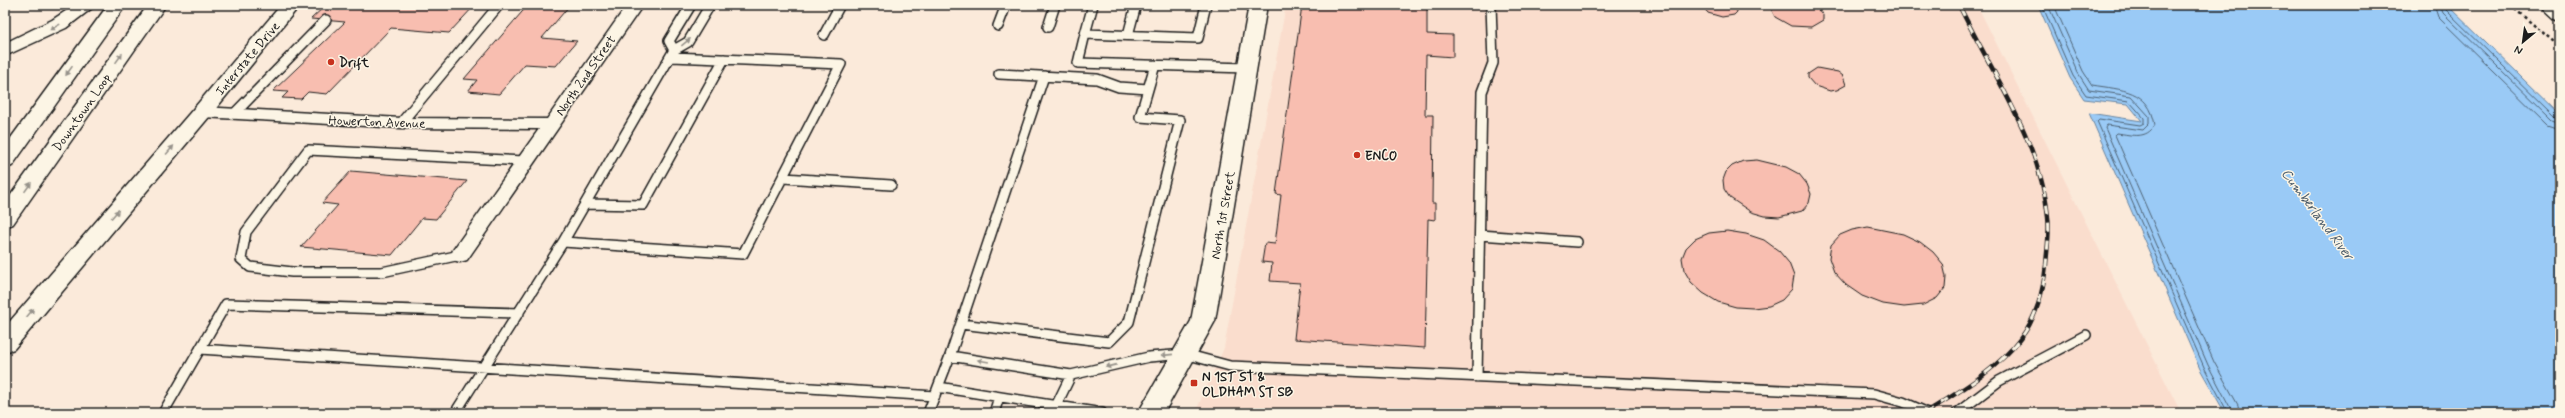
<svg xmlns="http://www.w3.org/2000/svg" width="2565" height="418" font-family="Mynerve,sans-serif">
  <rect width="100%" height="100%" fill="#fbeada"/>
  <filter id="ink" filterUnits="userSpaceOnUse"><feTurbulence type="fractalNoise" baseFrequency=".025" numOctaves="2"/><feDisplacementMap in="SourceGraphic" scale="8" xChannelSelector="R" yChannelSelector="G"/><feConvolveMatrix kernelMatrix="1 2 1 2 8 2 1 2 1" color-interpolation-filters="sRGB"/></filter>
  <g filter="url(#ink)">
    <path fill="#faddcd" d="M1286,5H1977L2181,413H1195L1224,348Z"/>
    <path fill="#9acaf6" stroke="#68849f" d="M2038,5H2447L2560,115V413H2225L2200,369L2089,113L2142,121L2128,104L2084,99L2070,78Z"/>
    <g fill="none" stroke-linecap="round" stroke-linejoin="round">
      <path stroke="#4e6273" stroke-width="1" d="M2042,5L2073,76L2086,95L2129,101L2144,118V123L2140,125L2099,119L2097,121L2204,367L2228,413
        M2048,5L2078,73L2089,90L2131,96L2149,116V124L2143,130L2107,125L2105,128L2208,365L2233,413
        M2054,5L2083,71L2092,85C2122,90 2149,89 2155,125C2146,140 2132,135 2117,133L2115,135L2214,362L2238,405L2239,413
        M2434,5L2438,17L2548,125L2560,129
        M2440,5L2443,13L2552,120L2560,123
        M2445,5L2446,10L2555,117L2560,118"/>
    </g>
    <path fill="#f8beb0" stroke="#1c1c1c" d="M326,5H475L449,33L391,28L327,94L308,92L301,99L282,98L288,92L273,91L345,22L311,19Z
      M528,5H570L542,38L577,41L556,66L525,64L499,94L468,91L477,80L464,79Z
      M1302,5H1427V34L1453,35V57L1426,55L1425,115H1433L1432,203H1435V220L1428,219L1425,348L1294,339L1300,283L1270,281L1272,263L1262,262L1265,243L1275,244L1281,195L1276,194Z
      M1736,5L1737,12L1734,15L1722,17L1708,13L1702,6Z
      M1773,5H1814L1823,15V20L1811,27L1791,26L1775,17L1772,11Z
      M1817,68L1838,72L1843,76L1846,85L1837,90L1830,91L1815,86L1808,78V74Z
      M1757,160L1786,167L1799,174L1807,184L1811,194L1809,203L1802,211L1779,217L1765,216L1751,212L1730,198L1724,189L1723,180L1726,172L1732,166L1743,161Z
      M351,171L467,181L436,219L422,218L392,255L301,247L338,205L322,203Z
      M1868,227L1903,234L1920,242L1933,252L1943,264L1946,277L1945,288L1937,298L1923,305L1904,307L1883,304L1862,296L1846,285L1834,272L1829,258L1831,245L1840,235L1852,230Z
      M1727,231L1746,234L1764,240L1779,251L1789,263L1794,276L1792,289L1782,300L1769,306L1753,308L1736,307L1718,302L1703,293L1691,282L1684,270L1682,258L1686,248L1695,239L1709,233Z"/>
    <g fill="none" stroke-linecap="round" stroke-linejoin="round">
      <g stroke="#1c1c1c" stroke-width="12">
        <path id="lane" d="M691,5L669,41L674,50L688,42L710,5
          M1206,5L1198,38L1085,34L1078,63L1247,68
          M998,26L1006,5
          M1048,27L1055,5
          M1085,34L1093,5
          M824,35L840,5
          M1128,35L1136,5
          M999,74L1097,79L1119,87L1148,89
          M234,114L326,20
          M401,123L499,5
          M784,178L891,185
          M586,204L643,205L724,59
          M1480,235L1577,242
          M563,242L674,50
          M460,255L382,272H292L250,267L241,259L246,232L308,150L525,161
          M961,324L1109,342L1129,322L1180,120L1140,117L1155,65
          M200,349L935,396
          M950,356L1071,375L1149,357L1185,354L1230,366L1874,394L1903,402L1928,413
          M1477,377L1482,92L1493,63L1491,5
          M938,387L1102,413
          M1057,404L1071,375
          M163,413L226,304L519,313
          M455,413L563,242L743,254L841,64L672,57
          M928,413L950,356L1044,76
          M994,413L999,397
          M1957,413L1999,381L2086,335"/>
      </g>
      <g stroke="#1c1c1c" stroke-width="3">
        <path id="street" d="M627,5H643L467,260L460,262L453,260L451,255L453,250L539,129L401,128L202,117L196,116L194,112L196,108L202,107L401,118L547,119Z
          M2540,5H2557L2560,8V21L2555,19Z"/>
      </g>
      <g stroke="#1c1c1c" stroke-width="3">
        <path id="secondary" d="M1249,5H1267L1215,321L1164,413H1138L1191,321Z"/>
      </g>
      <g stroke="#1c1c1c" stroke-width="3">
        <path id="primary" d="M281,5H300L209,117L202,118L195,117L192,112L195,107Z"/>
      </g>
      <g stroke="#1c1c1c" stroke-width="3">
        <path id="highway" d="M75,5H96L66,28L5,56V43L52,20Z
          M108,5H126L12,166L5,168V146Z
          M148,5H166L13,224L5,227V203Z
          M202,106L209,107L212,112L209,117L14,349L5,352V327L195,107Z"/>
      </g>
      <path stroke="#1c1c1c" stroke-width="2.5" stroke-dasharray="3 3" stroke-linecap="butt" d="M2510,5L2560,47"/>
      <use href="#lane" stroke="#fcf5e5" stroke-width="9"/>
      <use href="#street" fill="#fcf5e5" fill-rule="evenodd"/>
      <use href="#secondary" fill="#fcf5e5" fill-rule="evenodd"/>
      <use href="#primary" fill="#fcf5e5" fill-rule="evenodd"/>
      <use href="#highway" fill="#fcf5e5" fill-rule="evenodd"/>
      <g stroke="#1c1c1c" stroke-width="4.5">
        <path id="rail" d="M1925,413C1958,392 1996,371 2020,339C2037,317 2043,292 2046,265C2047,249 2050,233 2048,217C2041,141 1991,72 1959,5"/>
      </g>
      <use href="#rail" stroke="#fcf5e5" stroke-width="3" stroke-dasharray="9" stroke-linecap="butt"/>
    </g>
    <defs><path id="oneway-solid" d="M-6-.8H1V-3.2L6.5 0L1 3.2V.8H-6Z"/></defs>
    <g fill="#97938b">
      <use href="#oneway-solid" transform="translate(55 27) rotate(151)"/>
      <use href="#oneway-solid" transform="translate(686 42) rotate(-39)"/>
      <use href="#oneway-solid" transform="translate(119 58) rotate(-55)"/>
      <use href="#oneway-solid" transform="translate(69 71) rotate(125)"/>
      <use href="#oneway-solid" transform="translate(170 150) rotate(-49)"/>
      <use href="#oneway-solid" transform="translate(28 187) rotate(-55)"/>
      <use href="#oneway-solid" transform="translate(115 214) rotate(-50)"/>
      <use href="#oneway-solid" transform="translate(30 313) rotate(-50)"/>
      <use href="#oneway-solid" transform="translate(1167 355) rotate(174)"/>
      <use href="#oneway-solid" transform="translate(983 361) rotate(-170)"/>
      <use href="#oneway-solid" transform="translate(1111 366) rotate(167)"/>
    </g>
  </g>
  <g fill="#c8321e" stroke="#fcf5e5" stroke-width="1.5">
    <circle cx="331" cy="62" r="4"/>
    <circle cx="1357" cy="155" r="4"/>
    <rect x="1190" y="379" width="8" height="8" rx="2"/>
  </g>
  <g text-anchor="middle" stroke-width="3" stroke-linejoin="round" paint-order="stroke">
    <g font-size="13" fill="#1c1c1c" stroke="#fcf5e5">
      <text transform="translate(247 58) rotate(-50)" y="5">Interstate Drive</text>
      <text transform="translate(585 75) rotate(-55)" y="5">North 2nd Street</text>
      <text transform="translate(81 112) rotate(-55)" y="5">Downtown Loop</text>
      <text transform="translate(377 121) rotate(2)" y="5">Howerton Avenue</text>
      <text transform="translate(1222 215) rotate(-80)" y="5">North 1st Street</text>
    </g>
    <g font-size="13" font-weight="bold" fill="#1c1c1c" stroke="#fcf5e5" text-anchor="start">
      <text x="339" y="67">Drift</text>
      <text x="1365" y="160">ENCO</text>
      <text x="1202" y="381">N 1ST ST &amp;<tspan x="1202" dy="15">OLDHAM ST SB</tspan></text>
    </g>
    <g font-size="14" font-style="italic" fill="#485968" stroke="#fcf5e5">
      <text transform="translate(2318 214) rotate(53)" y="5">Cumberland River</text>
    </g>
  </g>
  <rect width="2565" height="418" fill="none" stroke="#fcf5e5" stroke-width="20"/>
  <rect x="10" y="10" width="2545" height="398" fill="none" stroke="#1c1c1c" stroke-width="1.5" filter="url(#ink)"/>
  <g transform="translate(2523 42) rotate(209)" stroke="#fcf5e5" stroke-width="3" paint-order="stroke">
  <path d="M0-3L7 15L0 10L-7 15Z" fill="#1c1c1c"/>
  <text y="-6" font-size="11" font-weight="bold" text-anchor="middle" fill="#1c1c1c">N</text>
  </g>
</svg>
